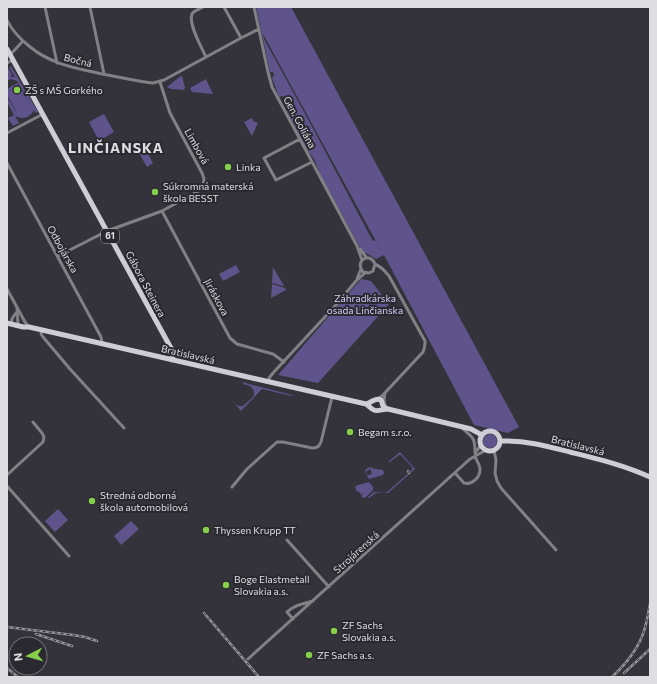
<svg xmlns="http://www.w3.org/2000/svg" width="657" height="684" font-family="Commissioner,sans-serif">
  <rect width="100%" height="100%" fill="#34333b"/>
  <path fill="#5e548b" d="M256,7H291L519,427L508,433L474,425L384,255L376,259L366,253H364L359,246L321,176L314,159L307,150L296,129L309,121L368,232L373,241L375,240L383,254L263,34L264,39L309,121L296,128L287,111V110L289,113L292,112L291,108L295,106L291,98L286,100L285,98L287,99V98L282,96L279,97L272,78L274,75L273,72H270Z
    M11,66L38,112L36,113L34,110C30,118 23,120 15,116L19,123L13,126L8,118L14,115L7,102V97L16,112L17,113L7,95V89L17,83L31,106L17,81L11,79L7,81V70L9,69L12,75L10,77H15L9,67Z
    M181,76H182L185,88L184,90L171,89L167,87Z
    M206,79L213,94L192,92L190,88Z
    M104,114L114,132L99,141L89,122Z
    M252,118L253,121L258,123L252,136L244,122Z
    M146,150L153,163L147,167L139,153Z
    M236,265L240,272L223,281L219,274Z
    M273,267L284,286H283L272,283Z
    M361,279L371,281L389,304L318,383L278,375Z
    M272,284L285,288L286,290L271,298Z
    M243,382L249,384L292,395V396L262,389L241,411L235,404L239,406H243L253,397L254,394C254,387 249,385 243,384Z
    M483 441a7 7 0 1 1 14 0a7 7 0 1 1-14 0Z
    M400,452L415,469L388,493H376L369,498L368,497L374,492L384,493L387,492L412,470V467L401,455H399L390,462H388Z
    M370,467V469L366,472L367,475H370L372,473L370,469L371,467L374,469H376L383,470L384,473L383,475L369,479C367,475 364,473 366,469Z
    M369,482L373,487V490L366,497L363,498L361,496L363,494L362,493L360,495V493L358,491L357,492L355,487L358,485Z
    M58,509L68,520L55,532L45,521Z
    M131,521L139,529L121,545L114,536Z"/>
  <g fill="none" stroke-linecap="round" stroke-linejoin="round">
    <path stroke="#818185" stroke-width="3" d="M45,7L57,63
      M90,7L104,74
      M203,7C200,9 194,10 192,14C188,24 202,48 206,57
      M224,7L241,38
      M254,7L268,72L272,87L357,246L362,260
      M7,20C12,31 19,38 29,46C50,64 75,68 102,74C119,77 136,81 153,83L164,80L241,38L259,29
      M10,55L23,41
      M7,63L13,60
      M7,133L43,114
      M300,139L264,158L276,180L312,162
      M7,163L101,337L102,343
      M162,211L230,338L237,344L273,354L284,362
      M360,249L367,258
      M58,256L107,231L162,211L195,193L200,190L203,186L204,179L202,173L170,113L160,82
      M375,264L373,271L369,273L363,272C354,261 370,251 375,264C382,267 385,271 389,276L425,341C425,345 425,348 423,352L382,396L377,399
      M357,279L361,269
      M7,289L25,322L29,327
      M17,308L18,325
      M12,324C10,319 14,316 17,312
      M42,330L41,334L43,337L70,369L124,428
      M269,382V378L273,373L336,305L356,281L365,273
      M385,393L384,400L385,405
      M461,427C472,438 475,435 475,453
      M494,450L496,460L495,473L497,481L501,488L556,550
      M475,453L481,445
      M455,473L464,483C472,485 480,478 480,469C480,465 476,460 475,456
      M7,475L43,442L44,437L42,433L33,422
      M7,486L69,556
      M232,487L247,469L277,442H283L312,448C317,448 319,447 321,442L332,397
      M287,540L329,587
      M293,619L287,612C295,605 302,604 313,601
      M248,659L470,459L486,450"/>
    <path stroke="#cecdd5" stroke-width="5" d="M7,49L172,350L173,355L172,360
      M7,323L23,327H29L366,404C369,406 371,409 374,410C377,412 383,409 388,409L471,429L482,435
      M366,404C372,403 374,397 381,400L383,406L387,409
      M480 441a10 10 0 1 1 20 0a10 10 0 1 1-20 0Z
      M500,441C525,440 547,446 570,452C598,459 624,465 650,477"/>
    <g stroke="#949399" stroke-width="2.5">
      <path id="rail" d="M408,471L409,473
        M204,613L259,677
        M7,627L73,635L85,637L97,641
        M36,634L72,646
        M7,668L18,677
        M624,673L650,649
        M612,677C626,664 638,650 644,631C647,622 648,613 650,604"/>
    </g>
    <use href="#rail" stroke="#2a2930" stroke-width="1" stroke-dasharray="3" stroke-linecap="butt"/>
  </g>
  <g fill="#85cf4c" stroke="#2a2930" stroke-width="1.5">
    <circle cx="17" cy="90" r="4"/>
    <circle cx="228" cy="167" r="4"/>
    <circle cx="155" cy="192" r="4"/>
    <circle cx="350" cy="432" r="4"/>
    <circle cx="92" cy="501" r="4"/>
    <circle cx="206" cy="530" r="4"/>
    <circle cx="226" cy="585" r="4"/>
    <circle cx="334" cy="631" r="4"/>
    <circle cx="309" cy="655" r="4"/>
  </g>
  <g text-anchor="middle" stroke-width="4" stroke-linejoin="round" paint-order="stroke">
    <rect fill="#2a2930" stroke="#a8a7ad" stroke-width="1" x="101" y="229" width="18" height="14" rx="3"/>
    <g font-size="9" font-weight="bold" fill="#dedde2">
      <text x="110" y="239">61</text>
    </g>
    <g font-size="10" fill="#dedde2" stroke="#2a2930">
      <text transform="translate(78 60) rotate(14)" y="4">Bočná</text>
      <text transform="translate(300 122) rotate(62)" y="4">Gen. Goliána</text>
      <text transform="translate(197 146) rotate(61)" y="4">Limbová</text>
      <text transform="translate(63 249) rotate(61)" y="4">Odbojárska</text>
      <text transform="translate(146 284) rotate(62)" y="4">Gábora Steinera</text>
      <text transform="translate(217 297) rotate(62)" y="4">Jiráskova</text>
      <text transform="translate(188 354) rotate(13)" y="4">Bratislavská</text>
      <text transform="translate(578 445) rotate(14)" y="4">Bratislavská</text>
      <text transform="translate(356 552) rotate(-42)" y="4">Strojárenská</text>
    </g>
    <g font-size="10" fill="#dedde2" stroke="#2a2930" text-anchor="start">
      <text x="25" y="94">ZŠ s MŠ Gorkého</text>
      <text x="236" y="171">Linka</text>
      <text x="163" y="190">Súkromná materská<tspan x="163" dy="12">škola BESST</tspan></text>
      <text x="358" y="436">Begam s.r.o.</text>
      <text x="100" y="499">Stredná odborná<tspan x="100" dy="12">škola automobilová</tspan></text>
      <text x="214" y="534">Thyssen Krupp TT</text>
      <text x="234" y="583">Boge Elastmetall<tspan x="234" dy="12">Slovakia a.s.</tspan></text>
      <text x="342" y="629">ZF Sachs<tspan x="342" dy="12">Slovakia a.s.</tspan></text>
      <text x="317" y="659">ZF Sachs a.s.</text>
    </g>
    <g font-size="10" fill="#d4cff6" stroke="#2a2930">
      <text x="365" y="302">Záhradkárska<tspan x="365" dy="12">osada Linčianska</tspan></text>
    </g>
    <g font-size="14" font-weight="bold" letter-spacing="1" fill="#dedde2" stroke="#2a2930">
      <text x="116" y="153">LINČIANSKA</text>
    </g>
  </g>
  <rect width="657" height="684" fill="none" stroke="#dedde2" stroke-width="16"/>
  <g transform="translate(28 656) rotate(264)"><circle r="19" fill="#2a2930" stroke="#727177"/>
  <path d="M0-3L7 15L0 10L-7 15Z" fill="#85cf4c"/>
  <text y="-6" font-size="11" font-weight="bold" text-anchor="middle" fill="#dedde2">N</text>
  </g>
</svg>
